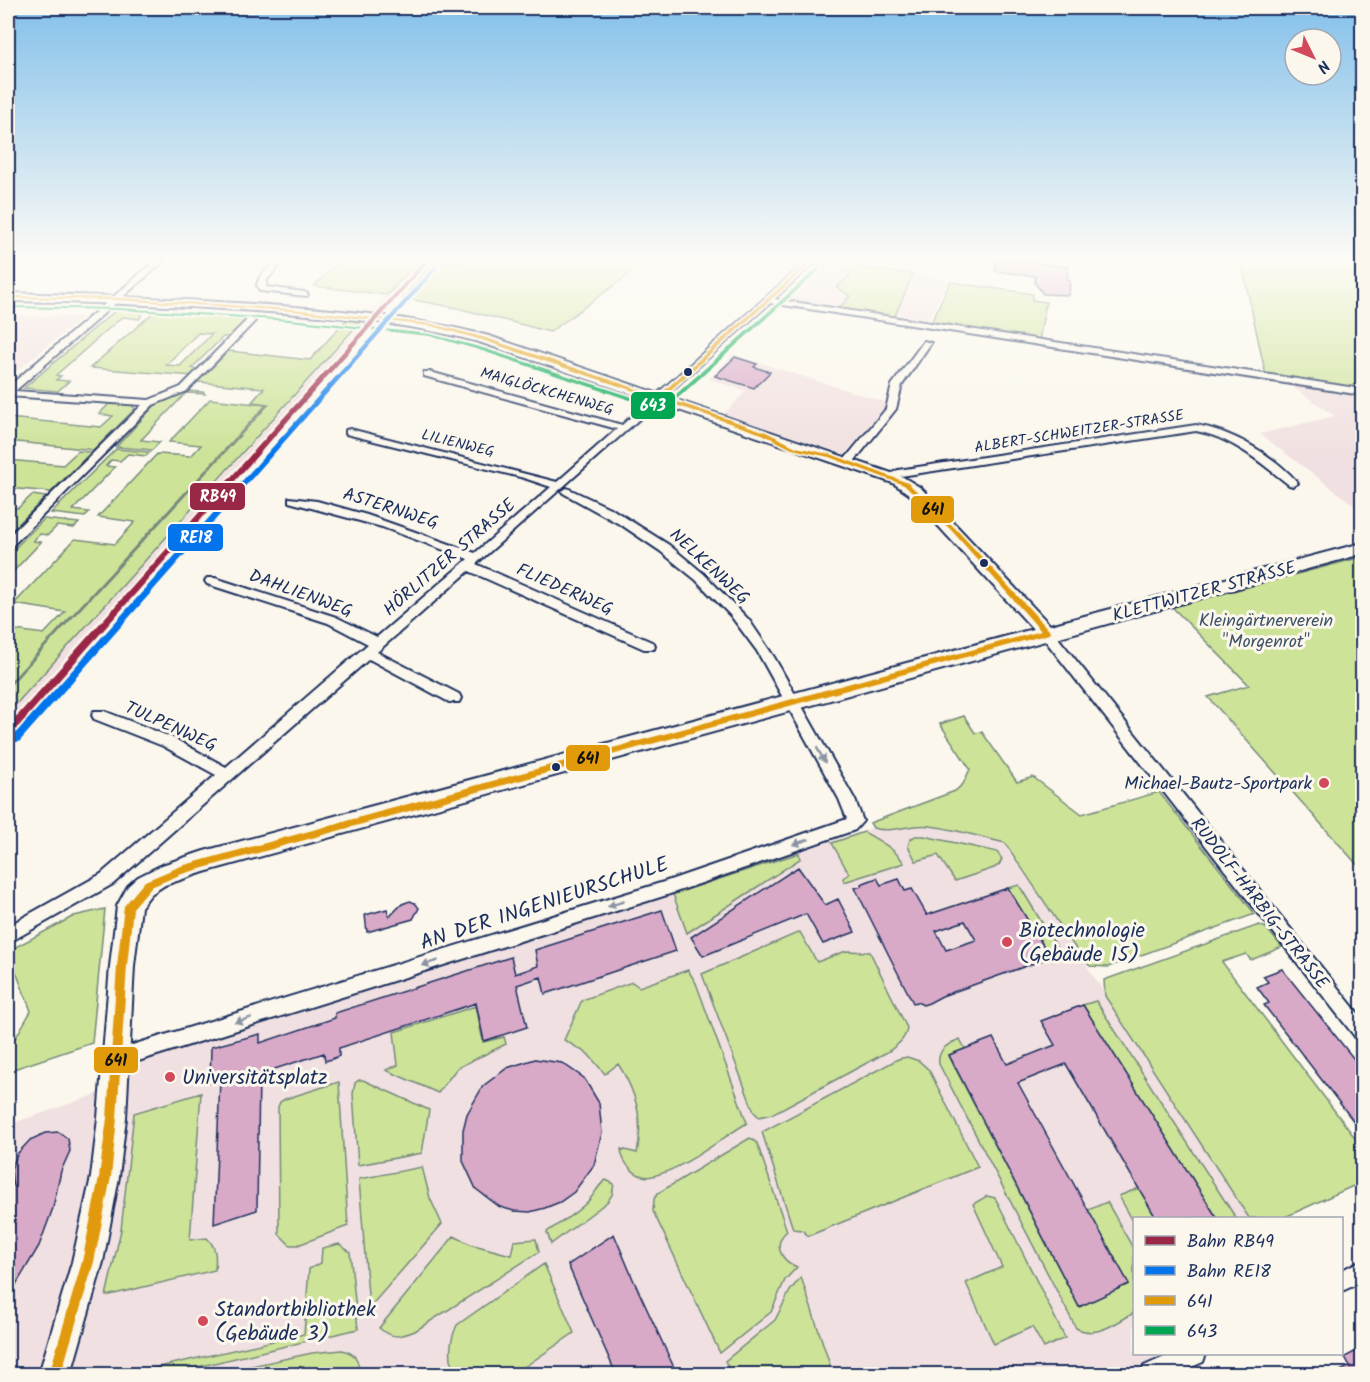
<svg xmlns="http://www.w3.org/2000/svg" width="1370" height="1382" font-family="Kalam,sans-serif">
  <rect width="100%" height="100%" fill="#fbf7ec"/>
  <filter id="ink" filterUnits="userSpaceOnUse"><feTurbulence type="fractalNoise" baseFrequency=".0167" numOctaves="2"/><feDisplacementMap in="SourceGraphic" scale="12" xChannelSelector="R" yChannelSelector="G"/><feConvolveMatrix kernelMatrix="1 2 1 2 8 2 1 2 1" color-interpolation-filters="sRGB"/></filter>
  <g filter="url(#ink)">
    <path fill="#f1e0e1" d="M418,261H431L8,741V714Z
      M821,261L866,267L948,280L927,323L779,299Z
      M8,316L83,317L8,378Z
      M734,355L888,403L845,454L724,414L746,391L709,379Z
      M1288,384L1362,395V511L1260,434L1335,416Z
      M968,792L1082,958L1249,1218H1134V1354H1170L1129,1374H8V1125L98,1094L100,1070L873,828L870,823Z"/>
    <path fill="#cde398" stroke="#74897b" stroke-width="1.5" fill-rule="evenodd" d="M339,261H418L387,295L314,286Z
      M435,261H648L550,332L457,308L403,298Z
      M1241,261H1362V390L1266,376Z
      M851,267L913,274L894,318L839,309L850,296L837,287L850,276L849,271Z
      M950,282L1033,294L1032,300L1046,302L1039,341L931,323Z
      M116,310L139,312L142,315L139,319L122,317L56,375L61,376L56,380L69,381L58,391L24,388Z
      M155,311L252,317L232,337H223L192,368L201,370L194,376L90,368ZM198,333L212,334L180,366L166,365Z
      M346,320L360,322L8,713V687L269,404L252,402L264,388L197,382L229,351L310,360Z
      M186,391L203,392L205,394L186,393L141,440L160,442L152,450L116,447L158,402Z
      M210,399L266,405L8,685V629L44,634L65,612L14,604L75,539L115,544L135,522L98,517L157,454L191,456L201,445L169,442Z
      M110,403L132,405L135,409L94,450L8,441V418L101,427L113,416L99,414Z
      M116,449L150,452L146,456L128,454L120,461L111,460L106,466L115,467L73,510L89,512L85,517L51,513Z
      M78,451L91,452L51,492L8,488V460L63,465Z
      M32,495L46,497L8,534V507L18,508Z
      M44,519L79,523L74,528L57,526L48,535L40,534L33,541L41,542L8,577V555Z
      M1362,557V870L1208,697L1249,685L1172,607Z
      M964,716L975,733L982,732L1017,782L1033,777L1082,814L1159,792L1255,914L1108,967L1090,966L1082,958L1005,843C980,837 955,829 930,826C910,823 892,834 873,828L870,823L955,791L963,784L970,769L940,724Z
      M864,832C880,841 894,848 904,863L844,882L843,878L849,874L832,843Z
      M915,836H924L997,852L1002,859L999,865L994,868L955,881L938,855L916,861L908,846L910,840Z
      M799,853L800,859L687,933L673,894Z
      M1019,885L1063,957L1053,961L1008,888Z
      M105,909L92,1043L8,1071V1051L31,1011L8,951L74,916Z
      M1259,925L1266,928L1282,947L1251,960L1246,954L1222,962L1362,1147V1182L1283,1218H1249L1105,996L1104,980Z
      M800,932L817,962L846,951L870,952L907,1028C906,1039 897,1045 889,1051L772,1114L759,1117L754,1112L702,974Z
      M688,970L696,983L747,1123C720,1139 684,1169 653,1176C637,1180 622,1164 621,1149L637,1153C644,1121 636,1091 618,1064L605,1074L588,1054L564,1040L582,1000L632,982L639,987Z
      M1096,1001L1236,1218H1217L1083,1005Z
      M476,1006L483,1042L504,1037L506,1044L457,1068L438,1093L386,1070L398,1065L394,1032Z
      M960,1039L965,1049L949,1056L1079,1307L1128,1283L1088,1210L1107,1202L1134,1250V1313C1115,1323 1097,1339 1076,1328L939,1064C937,1049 948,1044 960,1039Z
      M907,1057L919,1061L929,1070L978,1167L808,1236L802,1230L793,1229L762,1132L898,1059Z
      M359,1080H363L429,1110L422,1153L358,1165L353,1094L355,1083Z
      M339,1082L348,1226L298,1245H290L279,1234L278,1107L280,1102L285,1099Z
      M201,1093L190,1240L207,1238C217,1248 216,1257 215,1270L106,1296L121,1230L134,1113Z
      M750,1138L757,1143L787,1231C772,1244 781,1261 797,1267L785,1280L771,1312L720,1353L653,1211L654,1199L658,1193Z
      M422,1167L430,1198L442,1224L369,1308L359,1179Z
      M606,1180L614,1184L612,1195L607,1202L551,1244L547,1232C561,1222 579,1212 590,1199C596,1192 598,1185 606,1180Z
      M1139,1188L1156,1218H1134V1223L1119,1196Z
      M987,1196L995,1198L998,1203L1065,1338L1044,1348L1032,1327L994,1344L966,1283L1002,1267L973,1204Z
      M454,1236L470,1244L511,1255L514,1241L536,1239L539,1252L415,1331C400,1337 392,1339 379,1328Z
      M339,1244L350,1252L358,1329L168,1374H128L304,1334L309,1269L321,1263L322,1248Z
      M544,1264L574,1333L514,1374H454C449,1356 449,1342 457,1325Z
      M801,1277L833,1374H732L725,1361L775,1320L790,1291Z
      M342,1350C356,1353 359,1360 359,1374H214L312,1353Z"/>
    <path fill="#d9a9c8" stroke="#1b2f5e" stroke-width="1.5" fill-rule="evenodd" d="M996,261H1037V263L1068,267L1067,280H1070L1069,295L1043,294L1035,283V276L995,271Z
      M735,357L757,364L754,367L770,372L754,388L715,376Z
      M798,867L825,905L838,899L855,932L823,944L806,914L703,956L691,937Z
      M877,878L881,885L899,879L905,891L912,889L927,915L1008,888L1049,955L1042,957L1043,960L942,996L929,1003L923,1005L917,1002L913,1003L855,888L862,886L861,884ZM965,921L976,940L946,950L936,931Z
      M410,901L415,903L419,908L413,919L367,932L365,915L387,909L389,917L402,904Z
      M662,910L676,951L545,994L541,977L517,985L527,1027L484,1041L476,1003L339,1048V1056L332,1059L325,1061L324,1053L259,1074L257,1210L214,1224L220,1080L210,1083L211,1047L260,1034V1043L335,1018V1013L511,957L515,974L538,966L535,950L538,949Z
      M1282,969L1362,1069V1120L1355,1123L1264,1005L1269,1003L1257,987L1268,982L1263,976Z
      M1083,1005L1217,1218H1156L1066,1064L1018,1083L1129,1284L1079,1307L949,1055L993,1038L1007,1064L1055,1045L1041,1021Z
      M535,1059L562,1063L584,1078L599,1103L602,1133L594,1165L574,1192L560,1202L545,1208L530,1212L514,1211L500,1207L476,1189L463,1161V1130L467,1114L483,1086L507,1068Z
      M59,1132L68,1139L70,1151L61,1171L53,1208L39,1246L8,1298V1190L13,1186L11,1169L18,1153L30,1140L45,1133Z
      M614,1234L633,1279L677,1374H616L568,1265Z
      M1362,1348V1374H1335L1350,1366L1345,1357Z"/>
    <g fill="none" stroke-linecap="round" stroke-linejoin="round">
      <g stroke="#1b2f5e" stroke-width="4">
        <path id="street" d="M155,261H164L15,391L149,400L181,387L248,319L255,321L187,391L153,405L12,546L8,547V537L142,405L8,396V387Z
          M275,261H283L267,280L266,287L304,292L308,294L307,296L260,291L257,285L260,277Z
          M807,261H816L774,299L1362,389V395L770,303L476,564L654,643L655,646L654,649H644L469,571L377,652L459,694L461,698L459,702H449L369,659L113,884L8,943V926L101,874L216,775L163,746L94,719L92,715L94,711H104L173,738L226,767L368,644L328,623L207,584L205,581L207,578H215L336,617L377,637L468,559L382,527L289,502V498L317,501L367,515L475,553L551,487L524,478L346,434V430L350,429L557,482L617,429L424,376V372H430L622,425Z
          M924,341L931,343L902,385L896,409L852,464H844V460L886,409L892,385Z
          M1196,425C1232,431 1274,455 1298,483L1293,486L1289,485C1260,462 1233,438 1196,431L901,476L890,480L885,477L898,470Z
          M567,488L612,509L669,545L704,574L749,620L774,657L855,800L863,821L855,830L667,895L116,1068L110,1065L107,1059L110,1053L116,1050L667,881L847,819L839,799L757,651L731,616L696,580L660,551L623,526L563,493L562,491Z
          M1046,627L1051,629L1362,1018V1041L1356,1038L1041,635L1040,632L1041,629Z
          M1362,1260V1282L1342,1291V1270Z
          M1171,1354H1206L1203,1362L1176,1374H1141L1144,1366Z"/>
      </g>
      <g stroke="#1b2f5e" stroke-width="4">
        <path id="secondary" d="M8,293C84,295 160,298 236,303C321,308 405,314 489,336L903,477L921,488L1050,625L1362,543V554L204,872L165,885L151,894L141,907L134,966L126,1118L119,1177L103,1262L71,1374H39L72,1262L91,1177L98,1118L110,966L117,906L128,886L138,877L162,865L204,851L1033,629L909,494L893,483L479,342C401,321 321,315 240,310C163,305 86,302 8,301Z"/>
      </g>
      <use href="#street" fill="#fbf7ec" fill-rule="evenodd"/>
      <use href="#secondary" fill="#fbf7ec" fill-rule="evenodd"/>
      <g stroke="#fbf7ec" stroke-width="4">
        <path id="bus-1" d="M809,261H814L663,397L766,432L796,447L833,455L908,483L955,528L1049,630L1050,632L1049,634L182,874L151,887L133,908L127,966L117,1118L111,1177L94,1262L61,1374H49L82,1262L99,1177L107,1118L117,966L124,906L145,881L181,866L1041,631L951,530L904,485L829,457L792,449L762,434L482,340L432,326L291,311L119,300L8,298V296L119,298L291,309L432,324L486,338L658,396Z"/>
      </g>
      <g stroke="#fbf7ec" stroke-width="4">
        <path id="bus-2" d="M817,268L821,269L668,407L660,410L479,350L430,336L290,321L119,310L8,308V306L119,308L290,319L430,334L483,348L660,406L664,405Z"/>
      </g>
      <use href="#bus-1" fill="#e19a09" fill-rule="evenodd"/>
      <use href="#bus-2" fill="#00a651" fill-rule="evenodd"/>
      <g stroke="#fbf7ec" stroke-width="5">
        <path id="rail-1" d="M424,261H429L11,735L8,736V726Z"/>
      </g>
      <g stroke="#fbf7ec" stroke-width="5">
        <path id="rail-2" d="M435,266L438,268L437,269L19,742H13L11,739L13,736Z"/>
      </g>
      <use href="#rail-1" fill="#992746" fill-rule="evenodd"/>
      <use href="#rail-2" fill="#0474ec" fill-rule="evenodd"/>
    </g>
    <defs><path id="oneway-solid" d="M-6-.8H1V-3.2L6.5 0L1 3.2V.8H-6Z" transform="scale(1.5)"/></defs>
    <g fill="#8b93a5">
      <use href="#oneway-solid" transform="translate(821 755) rotate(60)"/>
      <use href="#oneway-solid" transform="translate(801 842) rotate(161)"/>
      <use href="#oneway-solid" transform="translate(616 904) rotate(162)"/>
      <use href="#oneway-solid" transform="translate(430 963) rotate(163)"/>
      <use href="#oneway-solid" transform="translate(243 1020) rotate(163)"/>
    </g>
  </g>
  <linearGradient id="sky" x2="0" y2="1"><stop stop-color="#83c0ea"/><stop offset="0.57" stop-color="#fdfbf6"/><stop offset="1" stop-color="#fdfbf6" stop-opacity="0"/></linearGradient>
  <rect width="1370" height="455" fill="url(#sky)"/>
  <g fill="#1b2f5e" stroke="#fbf7ec" stroke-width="2">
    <circle cx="688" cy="372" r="5"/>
    <circle cx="984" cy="563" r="5"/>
    <circle cx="556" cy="767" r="5"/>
  </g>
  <g fill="#d1495b" stroke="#fbf7ec" stroke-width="2">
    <circle cx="1324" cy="783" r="6"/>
    <circle cx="1007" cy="942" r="6"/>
    <circle cx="170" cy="1077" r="6"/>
    <circle cx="203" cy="1321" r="6"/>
  </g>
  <g text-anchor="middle" stroke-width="6" stroke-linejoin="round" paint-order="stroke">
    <g font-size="15" fill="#1b2f5e" stroke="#fbf7ec">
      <text transform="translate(547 391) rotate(16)" y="5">MAIGLÖCKCHENWEG</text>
      <text transform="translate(1079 431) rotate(-9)" y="5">ALBERT-SCHWEITZER-STRASSE</text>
      <text transform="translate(458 443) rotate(14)" y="5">LILIENWEG</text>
    </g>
    <g font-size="18" fill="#1b2f5e" stroke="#fbf7ec">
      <text transform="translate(391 508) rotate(18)" y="6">ASTERNWEG</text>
      <text transform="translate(449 557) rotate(-41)" y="6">HÖRLITZER STRASSE</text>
      <text transform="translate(710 566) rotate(43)" y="6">NELKENWEG</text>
      <text transform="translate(565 589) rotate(24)" y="6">FLIEDERWEG</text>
      <text transform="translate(1204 591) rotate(-15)" y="6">KLETTWITZER STRASSE</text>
      <text transform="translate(301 593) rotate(20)" y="6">DAHLIENWEG</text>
      <text transform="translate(171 726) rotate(24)" y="6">TULPENWEG</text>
      <text transform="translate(1260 903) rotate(52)" y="6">RUDOLF-HARBIG-STRASSE</text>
    </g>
    <g font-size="18" fill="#3f536a" stroke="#fbf7ec">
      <text x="1266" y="626">Kleingärtnerverein<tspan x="1266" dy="21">"Morgenrot"</tspan></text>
    </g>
    <g font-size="18" fill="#1b2f5e" stroke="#fbf7ec" text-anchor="end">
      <text x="1312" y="789">Michael-Bautz-Sportpark</text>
    </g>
    <g font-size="21" fill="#1b2f5e" stroke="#fbf7ec">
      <text transform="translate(544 903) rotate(-18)" y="7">AN DER INGENIEURSCHULE</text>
    </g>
    <g font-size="21" fill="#1b2f5e" stroke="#fbf7ec" text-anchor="start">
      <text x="1019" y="937">Biotechnologie<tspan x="1019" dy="24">(Gebäude 15)</tspan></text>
      <text x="182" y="1084">Universitätsplatz</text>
      <text x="215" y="1316">Standortbibliothek<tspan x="215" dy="24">(Gebäude 3)</tspan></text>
    </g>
  </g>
  <g stroke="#fbf7ec" stroke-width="2">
    <rect x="630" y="391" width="46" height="29" rx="6" fill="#00a651"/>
    <rect x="189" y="482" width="57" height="29" rx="6" fill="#992746"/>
    <rect x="910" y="495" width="45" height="29" rx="6" fill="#e19a09"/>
    <rect x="167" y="523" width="57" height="29" rx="6" fill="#0474ec"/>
    <rect x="565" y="744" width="46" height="28" rx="6" fill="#e19a09"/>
    <rect x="93" y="1046" width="46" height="28" rx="6" fill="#e19a09"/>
  </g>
  <g font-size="16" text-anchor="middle" font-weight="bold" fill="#fff">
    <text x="653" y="411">643</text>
    <text x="218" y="502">RB49</text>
    <text x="196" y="543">RE18</text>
  </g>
  <g font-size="16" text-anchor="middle" font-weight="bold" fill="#111">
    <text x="933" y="515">641</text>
    <text x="588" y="764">641</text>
    <text x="116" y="1066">641</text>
  </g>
  <rect width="1370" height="1382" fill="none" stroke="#fbf7ec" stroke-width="30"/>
  <rect x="15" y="15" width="1340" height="1352" fill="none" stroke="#1b2f5e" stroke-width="2" filter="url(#ink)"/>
  <rect x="1133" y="1217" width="210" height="138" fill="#fbf7ec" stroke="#a1a7b3" stroke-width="1.5"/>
  <rect x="1145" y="1236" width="30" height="9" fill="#992746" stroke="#a1a7b3" stroke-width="1.5"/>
  <text x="1187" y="1247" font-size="18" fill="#1b2f5e">Bahn RB49</text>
  <rect x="1145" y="1266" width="30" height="9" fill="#0474ec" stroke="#a1a7b3" stroke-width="1.5"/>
  <text x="1187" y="1277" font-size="18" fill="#1b2f5e">Bahn RE18</text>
  <rect x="1145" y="1296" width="30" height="9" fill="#e19a09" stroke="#a1a7b3" stroke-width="1.5"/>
  <text x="1187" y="1307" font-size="18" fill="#1b2f5e">641</text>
  <rect x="1145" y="1326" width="30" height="9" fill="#00a651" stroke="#a1a7b3" stroke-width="1.5"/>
  <text x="1187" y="1337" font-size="18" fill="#1b2f5e">643</text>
  <g transform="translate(1313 57) rotate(133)"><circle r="28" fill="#fbf7ec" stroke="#a1a7b3" stroke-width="1.5"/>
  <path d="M0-4.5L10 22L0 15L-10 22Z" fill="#d1495b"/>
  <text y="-9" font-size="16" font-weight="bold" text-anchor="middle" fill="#1b2f5e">N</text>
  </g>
</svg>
